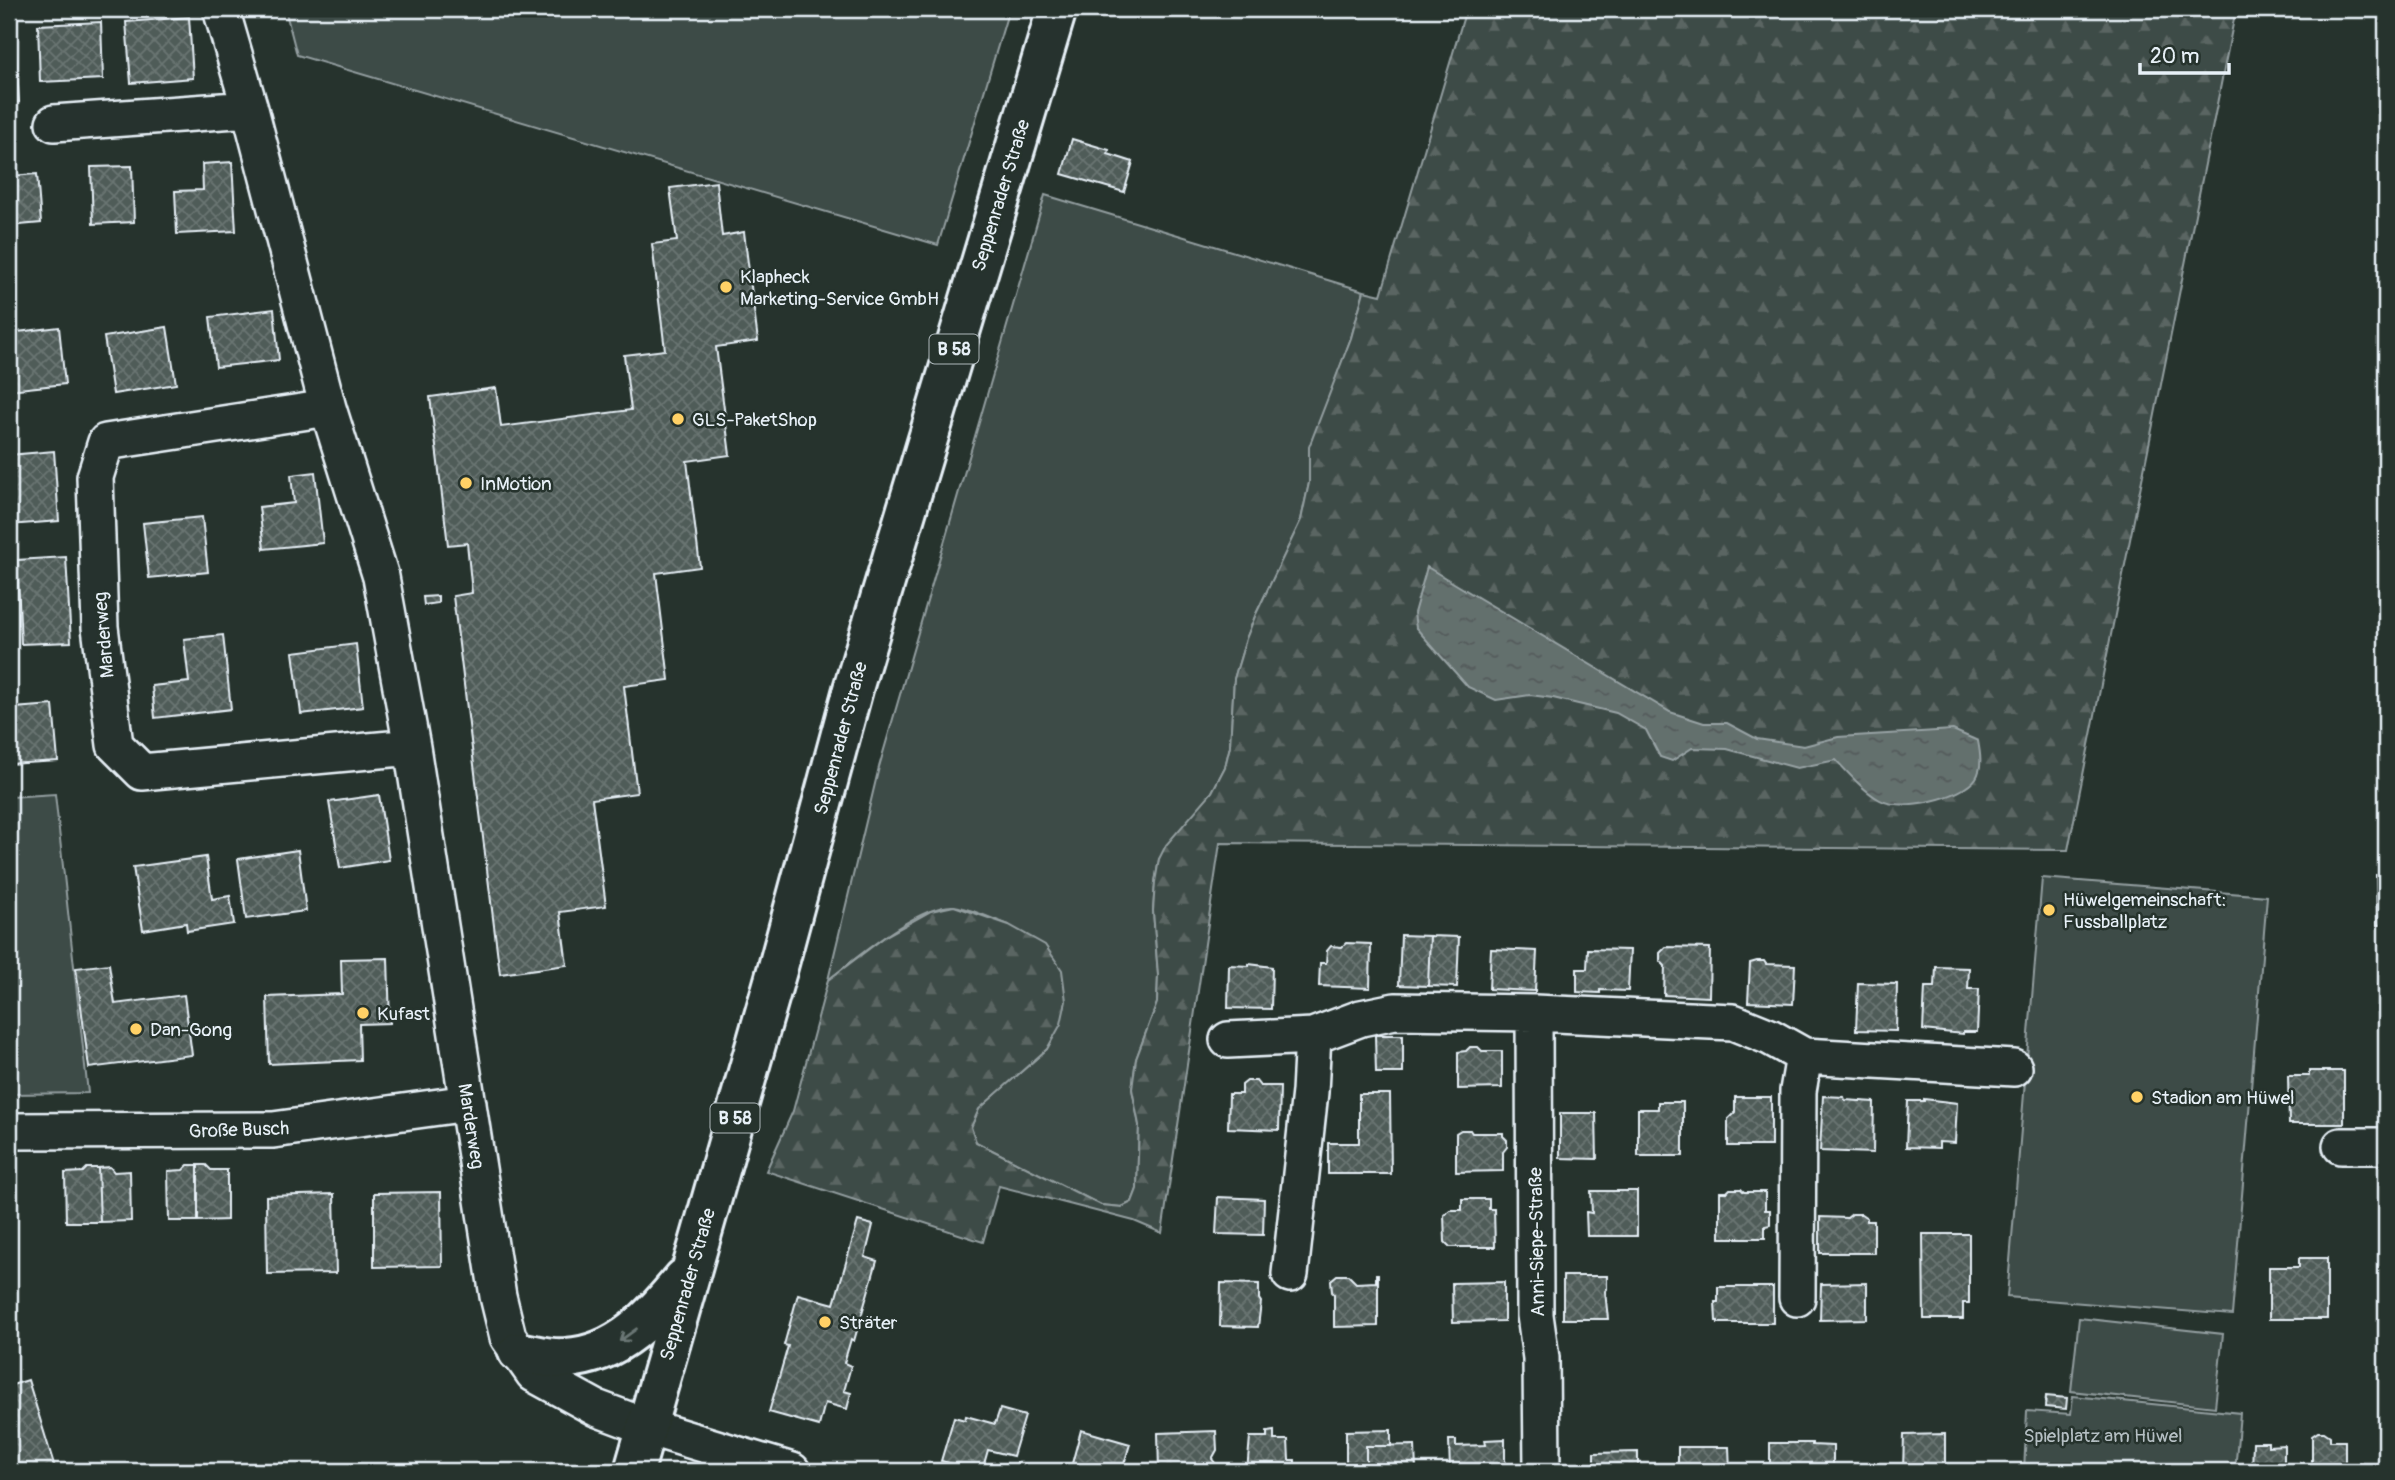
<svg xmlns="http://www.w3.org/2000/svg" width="2395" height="1480" font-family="Pangolin,sans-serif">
  <defs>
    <pattern id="forest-firs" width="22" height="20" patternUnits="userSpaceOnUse" patternTransform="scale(1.75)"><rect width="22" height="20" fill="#3e4b47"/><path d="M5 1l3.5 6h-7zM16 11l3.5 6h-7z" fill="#5a6562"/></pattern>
    <pattern id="water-ripples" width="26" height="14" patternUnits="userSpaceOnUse" patternTransform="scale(1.75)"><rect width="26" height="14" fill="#636f6d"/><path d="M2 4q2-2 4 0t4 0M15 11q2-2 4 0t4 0" fill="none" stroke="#535a5a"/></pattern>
    <pattern id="building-cross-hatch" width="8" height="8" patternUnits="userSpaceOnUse" patternTransform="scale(1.75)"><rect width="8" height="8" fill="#505c59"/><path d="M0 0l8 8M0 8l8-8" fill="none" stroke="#697472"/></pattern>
  </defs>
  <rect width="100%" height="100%" fill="#26332d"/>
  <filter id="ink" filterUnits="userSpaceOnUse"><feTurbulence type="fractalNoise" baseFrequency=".0143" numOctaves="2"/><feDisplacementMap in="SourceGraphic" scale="14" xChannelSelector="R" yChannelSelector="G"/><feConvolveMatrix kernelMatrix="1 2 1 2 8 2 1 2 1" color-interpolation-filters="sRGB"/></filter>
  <g filter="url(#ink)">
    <path fill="#3e4b47" stroke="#939ea0" stroke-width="2" d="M285,9H1009L938,245L297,55Z
      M1045,195L1364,291L1351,338L1310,447L1309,483L1301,520L1256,614L1246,639L1234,679L1230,746L1225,767L1212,792L1159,859L1155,882L1153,911L1158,975L1157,1003L1136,1059L1132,1089L1139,1125L1137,1189L1132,1202L1122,1207L1101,1205L976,1142L971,1127L979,1109L1047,1049L1009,925C995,920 965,906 952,906C915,907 857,958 828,980L879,767Z
      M55,794L88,1093L9,1094V797Z
      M2042,878L2267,896L2232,1315L2007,1297Z
      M2079,1318L2223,1334L2215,1407L2071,1391Z
      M2073,1396L2240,1413L2235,1471H2024L2027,1411L2071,1414Z"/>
    <path fill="url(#forest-firs)" stroke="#939ea0" stroke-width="2" d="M1466,9H2236L2068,850L1220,843L1162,1233L1134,1221L999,1186L983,1242L766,1171L793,1111L828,980L886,936L931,911L954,906L1009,925L1045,945L1062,970L1066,1001L1061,1024L1047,1049L979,1109L971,1127L976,1142L1101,1205L1122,1207L1132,1202L1137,1189L1139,1125L1132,1089L1136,1059L1157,1003L1158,975L1153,911L1155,882L1159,859L1166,845L1212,792L1225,767L1230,746L1234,679L1246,639L1256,614L1301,520L1309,483V447L1351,338L1364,291L1381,295Z"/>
    <path fill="url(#water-ripples)" stroke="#98a3a5" stroke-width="2" d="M1427,567L1670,712L1704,723H1727L1757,739L1804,746L1838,737L1953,730L1978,741C1980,752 1983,767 1976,778C1963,798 1901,812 1880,800C1864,791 1849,774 1836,760L1797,768L1727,749L1692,748L1672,761L1660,757L1646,730L1616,713L1553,698L1530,695L1496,700L1468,687L1416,628L1414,613Z"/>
    <path fill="url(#building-cross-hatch)" stroke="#e8f1f8" stroke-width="2" d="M189,17L193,78L131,83L126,22Z
      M101,22L103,79L40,82L38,25Z
      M15,34L19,102L9,103V35Z
      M1072,139L1109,150L1108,154L1133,162L1124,192L1062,174Z
      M232,162L236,231L177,234L175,191L203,190L202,164Z
      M132,166L134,222L93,224L91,167Z
      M37,174L41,223L9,226V176Z
      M716,182L722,236L744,232L758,341L716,347L730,455L687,461L700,567L656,573L669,680L624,686L637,793L592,799L606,906L560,912L567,965L500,974L453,596L472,593L467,543L448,545L430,397L496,388L501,427L631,410L624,355L665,350L652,244L677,241L670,188Z
      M274,309L279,360L216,367L210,317Z
      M59,327L65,384L9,390V333Z
      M167,327L176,384L113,394L104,337Z
      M54,451L59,521L9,525V455Z
      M315,472L323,543L264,549L259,507L294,503L291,475Z
      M202,517L208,572L149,578L143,523Z
      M66,557L71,642L21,644L17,560Z
      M438,596V603L424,605L423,597Z
      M223,635L231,709L155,718L152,686L189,682L184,639Z
      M356,644L363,707L301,714L293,652Z
      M53,705L58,761L9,764V739L15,738L14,708Z
      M379,795L389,860L340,868L329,802Z
      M298,850L306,911L246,919L238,859Z
      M206,857L212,899L230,896L234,924L187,931L186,923L143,930L133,867Z
      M2376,875H2386V925H2377Z
      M1401,935L1430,936L1428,986L1399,985Z
      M1430,936L1459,937L1457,987L1428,986Z
      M1346,943L1371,944L1370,988L1319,986L1320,963H1326L1327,951L1331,946L1342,947Z
      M1666,947L1710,948L1709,997L1664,995L1665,966L1660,961V953Z
      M1491,949L1537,951L1535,991L1489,989Z
      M1588,949L1630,950L1628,991L1600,990V993L1577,992V969H1587Z
      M388,958L390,1023L359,1024L360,1060L269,1064L267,997L342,994L341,959Z
      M1757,961H1764L1766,964L1795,965L1793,1004L1748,1002L1750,963Z
      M109,964L115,1004L184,995L192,1055L89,1068L76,968Z
      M1249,964L1272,967L1271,1009L1228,1008L1229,965L1249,966Z
      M1936,967L1969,968L1968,989H1979L1977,1032H1963V1034L1923,1030L1925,987H1935Z
      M2386,970V1008H2378V985H2385V971Z
      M1858,983L1897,984L1896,1031L1856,1030Z
      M1375,1035H1403V1073H1376Z
      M1470,1047H1478L1482,1051H1502V1088L1458,1089V1052L1466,1051Z
      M2309,1071H2344V1124H2289L2288,1076H2309Z
      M1247,1081H1256L1260,1086H1280L1279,1130L1228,1128L1229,1094H1242V1085Z
      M1359,1094H1390L1391,1174H1328V1143H1359Z
      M1823,1096L1844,1097L1845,1100L1874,1102L1873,1153L1820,1151Z
      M1735,1097H1771V1146H1728V1119L1735,1112Z
      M1924,1099L1957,1103L1955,1143L1939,1142V1148L1906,1147L1908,1101H1924Z
      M1658,1102H1683V1156H1638V1109H1658Z
      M1560,1113H1596L1597,1159L1560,1158Z
      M1461,1130H1470L1472,1133H1503V1136L1507,1140V1147L1503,1152V1171L1456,1172V1133Z
      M188,1165H198V1221H169L168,1171L183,1170Z
      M198,1165H206L211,1170H227V1220L198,1221Z
      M110,1167L114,1172L130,1171L131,1221L100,1222L98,1168Z
      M87,1168H98L100,1222H66L65,1173L83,1172Z
      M1730,1189H1741L1744,1192H1765V1210H1770V1225L1765,1226V1238H1720V1192H1727Z
      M1591,1191H1637V1236H1587L1586,1212L1592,1213Z
      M441,1192L442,1266L374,1267V1193Z
      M334,1194L336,1273L267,1274L266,1196Z
      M1218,1197L1264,1199L1263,1235L1216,1234Z
      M1462,1199H1489V1209H1494L1495,1247H1450L1445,1242L1444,1215L1450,1210H1462Z
      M1852,1214H1861L1867,1218V1221H1874V1253H1820V1217L1847,1218Z
      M858,1221L873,1225L865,1257L877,1261L854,1341L851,1339L844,1363L851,1366L844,1391L851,1393L847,1409L825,1403L819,1426L769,1412L788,1346L784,1345L798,1294L834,1304Z
      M1923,1234H1969V1303H1963V1319H1924Z
      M2299,1258H2327V1319H2269V1267H2299Z
      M1376,1274H1378V1326L1334,1327V1294L1332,1292L1331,1280L1337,1275H1348L1356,1283L1376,1282Z
      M1563,1276H1607V1289L1605,1291L1608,1319H1563Z
      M1504,1282V1321L1453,1322L1452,1283Z
      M1221,1283L1259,1284V1299L1261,1302L1258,1327L1220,1326Z
      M1867,1283V1319L1820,1320L1821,1284Z
      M1718,1287H1773V1323H1718V1321H1716L1715,1302H1718Z
      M28,1380L56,1471H9V1386Z
      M2046,1396L2067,1398L2066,1409L2045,1407Z
      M1000,1409L1025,1416L1013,1456L988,1450L982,1471L941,1461L954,1417L965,1420L966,1416L995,1424Z
      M1081,1430L1130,1444L1122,1471H1070Z
      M1391,1430V1446H1366V1471H1346V1431Z
      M1216,1431L1217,1450L1212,1459L1215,1463L1213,1471H1159L1158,1433Z
      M1274,1431V1440H1288L1289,1460H1295V1471H1247L1250,1437H1267V1432Z
      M2318,1432H2324L2330,1436V1441H2345V1471H2312V1436Z
      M1945,1434V1471H1903L1904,1435Z
      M1505,1439V1471H1450L1449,1440H1456V1446L1486,1445L1485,1440Z
      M2253,1442H2268V1446L2284,1445V1471H2252Z
      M1770,1443H1812V1445L1833,1446V1471H1770Z
      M1415,1445L1416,1471H1366V1446Z
      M1678,1447H1729L1730,1471H1678Z
      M1638,1452V1471H1594V1453Z
      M2381,1453H2386V1471H2381Z"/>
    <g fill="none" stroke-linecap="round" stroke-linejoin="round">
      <g stroke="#e8f1f8" stroke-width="40">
        <path id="minor" d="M221,9L250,109L328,408L381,577L412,747L498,1296L508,1337L534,1374L596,1408L647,1427L792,1471
          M54,123L250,109
          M328,408L106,442L95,477L100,627L115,745L142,772L412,747
          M1534,1013L1535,1315L1541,1358L1542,1471
          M1228,1040L1313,1036L1361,1018L1395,1011L1534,1013L1733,1022L1770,1037L1804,1056L2014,1068
          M9,1131L273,1130L468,1103
          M2341,1146H2386
          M1290,1274L1310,1092L1313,1036
          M1797,1298L1798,1091L1804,1056"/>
      </g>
      <g stroke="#e8f1f8" stroke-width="44">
        <path id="primary" d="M518,1352C533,1354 551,1360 566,1358C619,1355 652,1316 684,1278
          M634,1471L778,967L853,689L1057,9"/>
      </g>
      <use href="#minor" stroke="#26332d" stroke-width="35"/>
      <use href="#primary" stroke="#26332d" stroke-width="38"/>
    </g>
    <defs><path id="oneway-shaft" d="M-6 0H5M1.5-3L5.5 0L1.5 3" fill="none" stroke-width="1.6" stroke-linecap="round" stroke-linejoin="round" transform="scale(1.75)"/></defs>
    <use stroke="#6a7674" href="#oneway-shaft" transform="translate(628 1335) rotate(144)"/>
  </g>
  <g fill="#ffd166" stroke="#26332d" stroke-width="2.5">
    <circle cx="726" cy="287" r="7"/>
    <circle cx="678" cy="419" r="7"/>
    <circle cx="466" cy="483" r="7"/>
    <circle cx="2049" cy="910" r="7"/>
    <circle cx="363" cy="1013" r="7"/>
    <circle cx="136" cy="1029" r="7"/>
    <circle cx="2137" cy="1097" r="7"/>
    <circle cx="825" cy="1322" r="7"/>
  </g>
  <g text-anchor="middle" stroke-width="5" stroke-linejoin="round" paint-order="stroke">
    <g fill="#26332d" stroke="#aeb8bb" stroke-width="2">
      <rect x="929.5" y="334.5" width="49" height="29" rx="5"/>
      <rect x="710.5" y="1103.5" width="49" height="29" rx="5"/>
    </g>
    <g font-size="18" font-weight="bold" fill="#e8f1f8">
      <text x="954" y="355">B 58</text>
      <text x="735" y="1124">B 58</text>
    </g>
    <g font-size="19" fill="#e8f1f8" stroke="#26332d">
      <text transform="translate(1000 195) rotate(-73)" y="7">Seppenrader Straße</text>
      <text transform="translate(103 635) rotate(-95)" y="7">Marderweg</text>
      <text transform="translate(840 738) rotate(-75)" y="7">Seppenrader Straße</text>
      <text transform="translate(472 1126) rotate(81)" y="7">Marderweg</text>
      <text transform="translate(239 1129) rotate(-2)" y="7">Große Busch</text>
      <text transform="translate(1536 1242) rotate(-91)" y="7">Anni-Siepe-Straße</text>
      <text transform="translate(687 1284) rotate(-74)" y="7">Seppenrader Straße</text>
    </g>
    <g font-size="19" fill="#e8f1f8" stroke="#26332d" text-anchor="start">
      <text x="740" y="283">Klapheck<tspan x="740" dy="22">Marketing-Service GmbH</tspan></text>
      <text x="692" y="426">GLS-PaketShop</text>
      <text x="480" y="490">InMotion</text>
      <text x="2063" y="906">Hüwelgemeinschaft:<tspan x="2063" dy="22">Fussballplatz</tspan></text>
      <text x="377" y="1020">Kufast</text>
      <text x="150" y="1036">Dan-Gong</text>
      <text x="2151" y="1104">Stadion am Hüwel</text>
      <text x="839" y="1329">Sträter</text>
    </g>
    <g font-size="19" fill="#b5bfc3" stroke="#26332d">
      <text x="2103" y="1442">Spielplatz am Hüwel</text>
    </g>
  </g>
  <rect width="2395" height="1480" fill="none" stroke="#26332d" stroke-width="35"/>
  <rect x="18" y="18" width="2360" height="1445" fill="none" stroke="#e8f1f8" stroke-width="2.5" filter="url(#ink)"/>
  <path d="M2140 63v10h89v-10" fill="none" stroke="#e8f1f8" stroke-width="3.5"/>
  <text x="2150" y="63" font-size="21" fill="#e8f1f8" stroke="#26332d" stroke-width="5" paint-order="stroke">20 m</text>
</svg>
